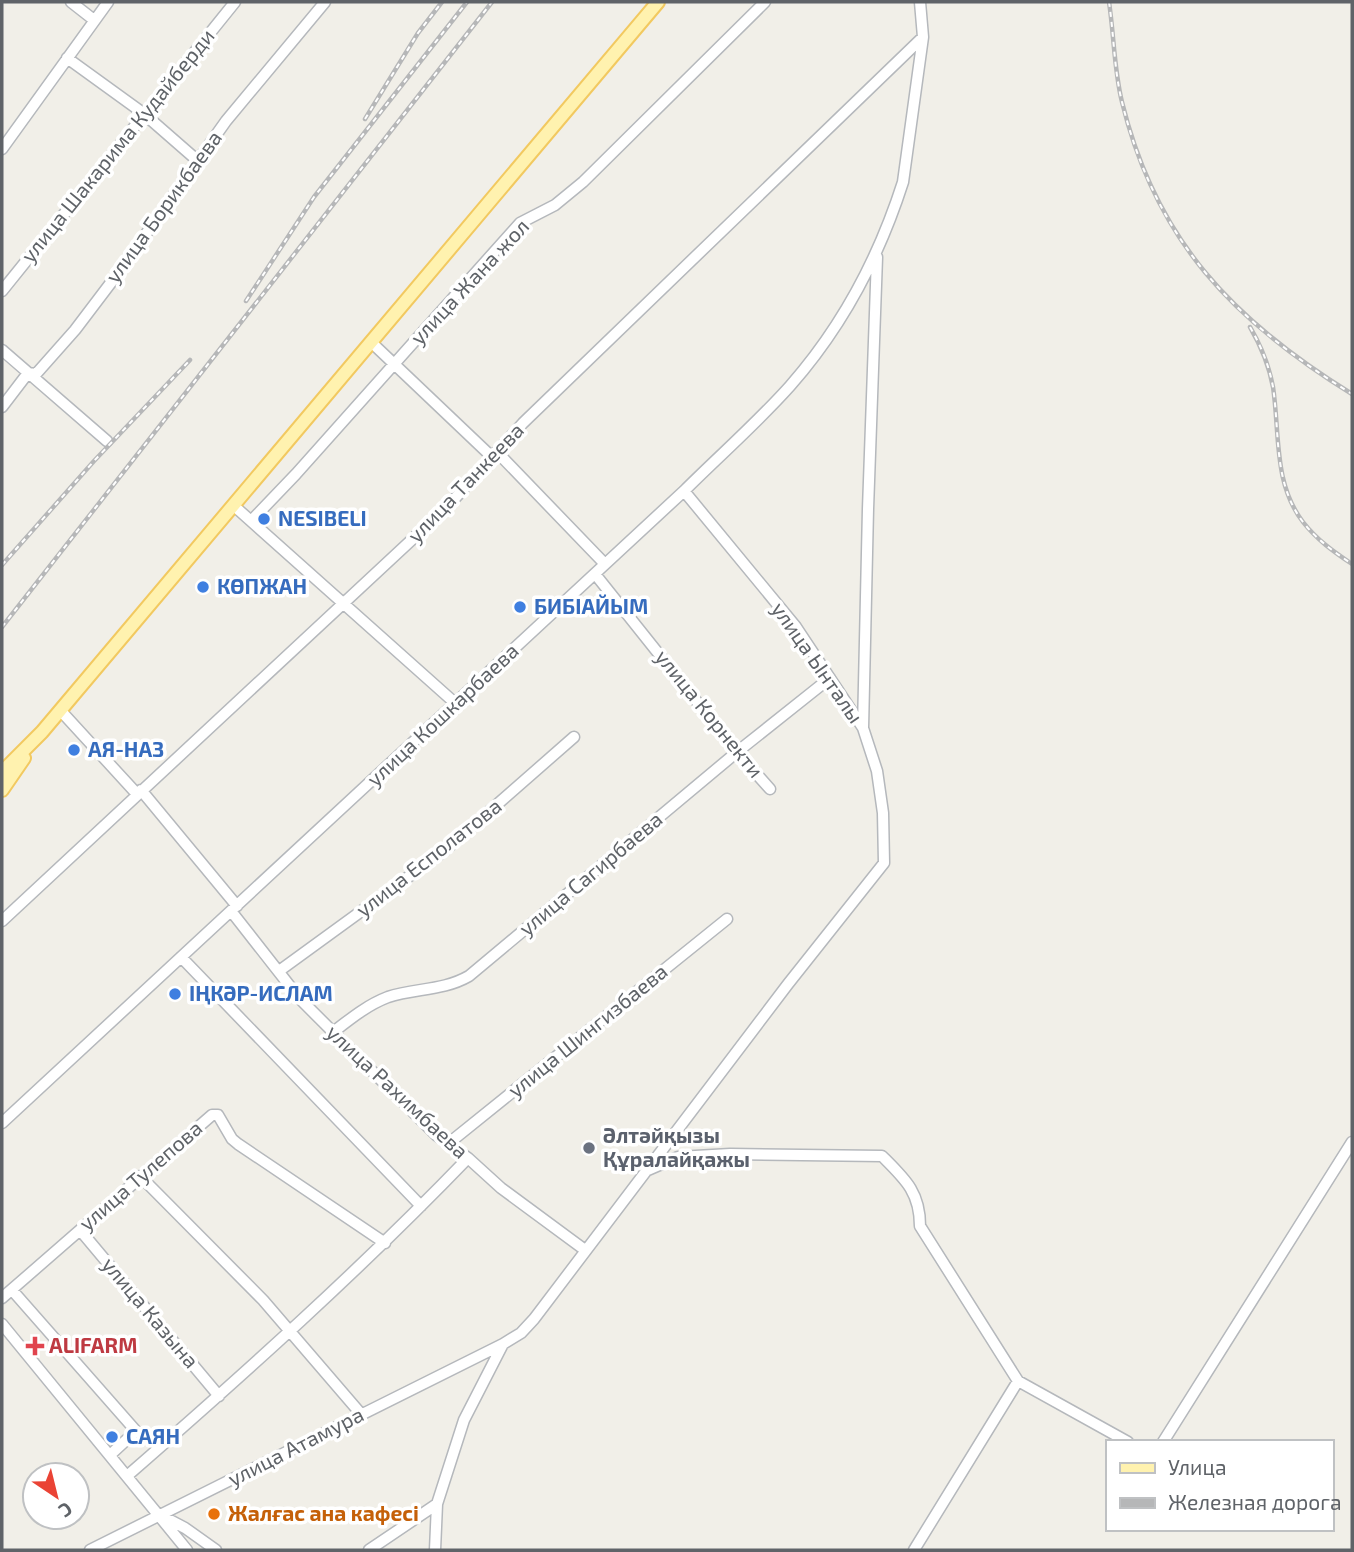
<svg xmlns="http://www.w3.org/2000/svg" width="1354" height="1552" font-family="'Exo 2',sans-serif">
  <rect width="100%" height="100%" fill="#f1efe8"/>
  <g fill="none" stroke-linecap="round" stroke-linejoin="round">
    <g stroke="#b5b8bc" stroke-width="13">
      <path id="minor" d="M71,2L94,20
        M67,58L143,113L198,161
        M2,149L108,2
        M2,291L235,2
        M371,342L492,457
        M2,350L107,441
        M2,407L28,373L36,374L75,330L119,272L226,121L325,2
        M497,452L604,563
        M233,505L455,703
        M251,521L296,474L520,223L555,205L583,182L765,2
        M595,574L737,752L770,789
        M60,710L137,794
        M863,728L868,509L877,257
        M141,790L237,906
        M231,911L300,999L436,1135L468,1158L501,1188L585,1250
        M2,921L448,506L523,423L923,37
        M181,957L421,1206
        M279,971L444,851L574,737
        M332,1033C350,1019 367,1005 388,997C415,988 443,991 469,976L737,752L830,678
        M2,1123L684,491C719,456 757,423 790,386C842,327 879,257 903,182L923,37L920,2
        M449,1143L727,919
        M648,1170L678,1157L730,1154L882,1156C905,1179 920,1192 920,1226L1018,1381L1128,1442
        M140,1176L263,1300L361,1414
        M80,1230L219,1396
        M12,1290L136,1431L110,1455
        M2,1298L212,1115H218L232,1139L238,1144L385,1243
        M2,1324L187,1550
        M1163,1442L1352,1142
        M127,1476C244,1374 360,1270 468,1158
        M164,1517L185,1528L216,1550
        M90,1550L503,1344
        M369,1550L437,1504
        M435,1550L437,1504L464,1420L503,1344L521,1333L534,1319L788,984L884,863L883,813L877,771L863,728L796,627L684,491
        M914,1550L1018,1381"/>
    </g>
    <g stroke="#f2c960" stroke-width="16">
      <path id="major" d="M2,772L42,732L658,2
        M2,790L24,758"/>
    </g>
    <use href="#minor" stroke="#fff" stroke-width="10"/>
    <use href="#major" stroke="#fff2af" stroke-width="12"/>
    <g stroke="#b6b7b8" stroke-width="4.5">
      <path id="rail" d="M1109,2C1114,35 1114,70 1122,102C1156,241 1234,321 1352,394
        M365,119L418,33L442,2
        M246,301L314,197L467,2
        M1250,327C1261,346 1269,365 1273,387C1280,433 1273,483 1303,522C1317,540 1334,552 1352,564
        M2,565L94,461L190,360
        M2,627L492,2"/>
    </g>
    <use href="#rail" stroke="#fff" stroke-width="2" stroke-dasharray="5" stroke-linecap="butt"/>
  </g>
  <g fill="#3f7fe0" stroke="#fff" stroke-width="2.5">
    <circle cx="264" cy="519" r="7"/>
    <circle cx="203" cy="587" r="7"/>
    <circle cx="520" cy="607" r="7"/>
    <circle cx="74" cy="750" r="7"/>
    <circle cx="175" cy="994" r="7"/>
    <circle cx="112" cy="1437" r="7"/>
  </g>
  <circle fill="#6b7280" stroke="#fff" stroke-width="2.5" cx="589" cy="1148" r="7"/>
  <path fill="#e0444e" stroke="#fff" stroke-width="2.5" d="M31.5 1335.5h7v7h7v7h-7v7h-7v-7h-7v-7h7z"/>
  <circle fill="#e8710a" stroke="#fff" stroke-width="2.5" cx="214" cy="1514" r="7"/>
  <g text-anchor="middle" stroke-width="7" stroke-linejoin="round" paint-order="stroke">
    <g font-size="21" fill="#5f6368" stroke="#fff">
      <text transform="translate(118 146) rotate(-51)" y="7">улица Шакарима Кудайберди</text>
      <text transform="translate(164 207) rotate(-54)" y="7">улица Борикбаева</text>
      <text transform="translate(470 282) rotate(-47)" y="7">улица Жана жол</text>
      <text transform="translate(466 483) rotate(-46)" y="7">улица Танкеева</text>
      <text transform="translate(817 663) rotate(55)" y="7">улица Ынталы</text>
      <text transform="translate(709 714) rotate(51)" y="7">улица Корнекти</text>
      <text transform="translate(443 715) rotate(-43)" y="7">улица Кошкарбаева</text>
      <text transform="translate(429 858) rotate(-38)" y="7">улица Есполатова</text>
      <text transform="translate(591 874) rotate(-40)" y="7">улица Сагирбаева</text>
      <text transform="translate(588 1031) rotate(-39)" y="7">улица Шингизбаева</text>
      <text transform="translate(397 1092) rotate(43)" y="7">улица Рахимбаева</text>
      <text transform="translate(141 1176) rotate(-41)" y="7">улица Тулепова</text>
      <text transform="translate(150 1313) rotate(50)" y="7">улица Казына</text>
      <text transform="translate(296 1447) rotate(-27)" y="7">улица Атамура</text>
    </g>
    <g font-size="21" font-weight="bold" fill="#366cbe" stroke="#fff" text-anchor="start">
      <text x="278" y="526">NESIBELI</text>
      <text x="217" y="594">КӨПЖАН</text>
      <text x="534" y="614">БИБІАЙЫМ</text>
      <text x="88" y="757">АЯ-НАЗ</text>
      <text x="189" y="1001">ІҢКӘР-ИСЛАМ</text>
      <text x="126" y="1444">САЯН</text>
    </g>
    <g font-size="21" font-weight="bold" fill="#5b616d" stroke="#fff" text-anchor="start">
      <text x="603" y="1143">Әлтәйқызы<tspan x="603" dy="24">Құралайқажы</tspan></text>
    </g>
    <g font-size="21" font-weight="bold" fill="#be3a42" stroke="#fff" text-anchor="start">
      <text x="49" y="1353">ALIFARM</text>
    </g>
    <g font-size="21" font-weight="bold" fill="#c56008" stroke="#fff" text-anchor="start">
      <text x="228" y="1521">Жалғас ана кафесі</text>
    </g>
  </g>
  <rect width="1354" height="1552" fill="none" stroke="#5f6368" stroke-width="7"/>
  <rect x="1106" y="1440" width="228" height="91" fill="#ffffff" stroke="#bfc1c3" stroke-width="2"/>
  <rect x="1120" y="1463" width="35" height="10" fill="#fff2af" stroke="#bfc1c3" stroke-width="2"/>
  <text x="1168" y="1475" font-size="21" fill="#5f6368">Улица</text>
  <rect x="1120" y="1498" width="35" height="10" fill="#b6b7b8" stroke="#bfc1c3" stroke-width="2"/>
  <text x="1168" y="1510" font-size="21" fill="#5f6368">Железная дорога</text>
  <g transform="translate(56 1496) rotate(145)"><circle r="33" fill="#ffffff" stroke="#bfc1c3" stroke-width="2"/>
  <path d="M0-5L12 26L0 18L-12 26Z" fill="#ea4335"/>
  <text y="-10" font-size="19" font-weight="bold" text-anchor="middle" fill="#5f6368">С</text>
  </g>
</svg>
